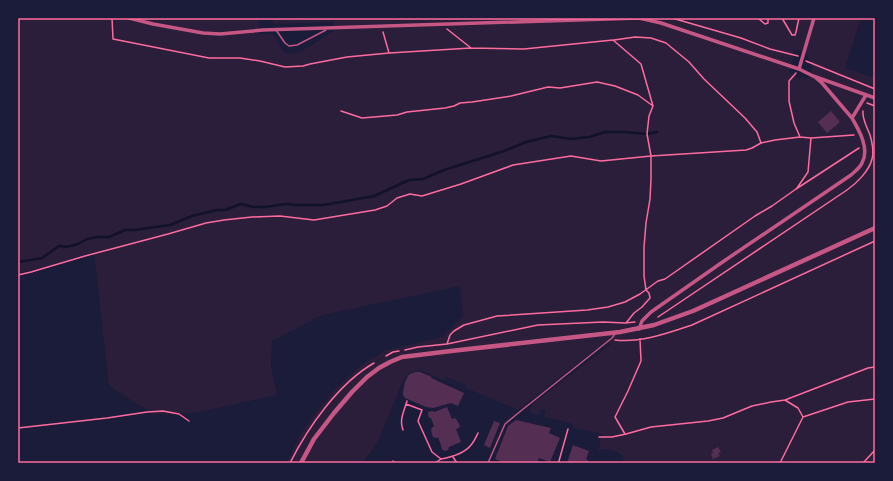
<svg xmlns="http://www.w3.org/2000/svg" width="893" height="481" font-family="'Public Sans',sans-serif">
  <rect width="100%" height="100%" fill="#1b1b3a"/>
  <path fill="#2a1e3b" fill-rule="evenodd" d="M18,18H259L260,34C264,34 269,33 273,35C281,42 279,57 295,53C305,51 324,37 333,31L334,22L273,24L272,18H861L845,68L875,78V463H623C623,461 624,458 623,456C620,452 609,449 604,449C601,449 601,450 598,451L600,445V437L603,434L575,428L572,427L573,424L543,416L545,415C547,411 543,407 540,410L539,415L532,413L530,410L532,405L540,398L611,344L605,342L518,410L466,388L465,385L446,377L445,381C429,374 414,362 403,381L379,439L371,452L362,463H287L301,433L311,419L333,391L361,365L387,350L442,337L463,316L460,286L322,315L272,341L271,366L277,395L199,412L155,415L109,386L94,252L30,271L18,272ZM794,49L806,52L812,68L808,78H797L790,72Z"/>
  <g fill="none" stroke-linecap="round" stroke-linejoin="round">
    <path stroke="#12122b" stroke-width="2.5" d="M18,262L42,258L59,246L66,247L78,244L87,239L97,237H109L125,230H135L148,228L170,225L192,216L217,210H225L241,204L253,207H265L285,204L296,205H324L374,196L409,180L423,179L444,170L504,151L526,142L551,136L571,139L589,137L605,132H625L647,134L657,132"/>
  </g>
  <path fill="#542f53" d="M831,111L840,122L827,133L818,122Z
    M415,372H420L432,377L431,378L464,393L458,406L451,403L433,408L426,407L405,398L403,395V392L405,382L408,376L410,374Z
    M447,407L452,419L455,418L457,420L460,426L459,428L456,429L461,442L449,447L448,450L444,451L442,449L441,446V445L438,437L437,438L433,437L431,430L432,428L434,426L431,418H429L428,414V412L433,411L434,412Z
    M516,420L551,428L549,433L560,438L550,462L539,458L537,463H505L495,459L508,426Z
    M494,421L500,423L490,448L484,445Z
    M573,445L589,451L586,459L588,460L587,463H567Z
    M718,447L721,452L718,453L720,456L713,459L711,454L713,453L712,450Z"/>
  <g fill="none" stroke-linecap="round" stroke-linejoin="round">
    <path stroke="#ff6b9d" stroke-width="1.5" d="M112,18L113,39L209,58H240L260,61L285,67L303,66L310,64L347,57L389,53
      M672,18L741,38L770,49L798,56
      M758,18L765,24L768,23V18
      M782,18L792,35H795L796,32L799,18
      M447,29L471,48L524,49L613,40L641,64L653,106L649,116L647,134L651,156V179L650,199L646,223L644,247V276L646,290L649,293L650,298L642,307L634,313L626,323
      M383,32L389,53L471,48
      M614,40L635,37L651,38L666,43L689,62L704,79L745,118L757,132L761,143
      M806,61L875,89
      M796,73L789,81V101L794,123L800,137
      M867,103L875,106
      M341,111L362,118L397,115L407,112L445,108L454,106L460,103L472,102L511,96L548,87L560,88L597,82L615,86L638,95L653,106
      M797,188L808,172L811,138
      M18,275L31,272L85,256L168,234L206,223L224,220L252,217L280,216L314,220L375,210L387,206L397,198L410,194L422,196L461,184L513,165L571,156L601,161L651,156L746,150L752,148L761,143L775,140L800,137L811,138L854,135
      M658,317L847,190C857,183 869,171 872,159C874,152 872,141 870,135C867,127 862,119 863,111
      M615,340C641,343 668,333 692,325L875,241
      M447,344L450,335L454,331L464,325L497,316L587,310L608,307L625,302L640,294L658,281L665,279L755,216L772,206L796,189L859,148
      M405,350L418,347L447,344L538,325L603,322L625,323L635,322
      M386,356L393,352L399,351
      M785,400L868,368L875,367
      M406,404L422,410L418,421L432,452L441,459L435,463
      M18,428L107,418L147,412L163,411L179,414L189,421
      M403,430C399,420 404,411 407,401
      M625,434L615,417L628,391L641,361L640,339
      M599,437H612L626,434L651,427L708,421L723,418L752,406L771,402L785,400L798,408L803,417
      M453,457L457,463
      M441,459C452,457 464,454 471,445C474,442 476,437 478,433
      M393,461L396,463
      M290,463C308,427 339,383 374,363
      M560,463L559,461L568,429
      M780,463L803,417L848,402L875,399
      M863,463L875,450"/>
    <path stroke="#c65784" stroke-width="1.5" d="M276,30L285,43L289,46L297,45L326,30
      M488,463L505,424L517,414L612,338L615,334"/>
    <path stroke="#c65784" stroke-width="3.5" d="M129,18L153,24L203,33L220,34L263,30L639,18L661,23L799,69L813,76L875,98
      M799,69L814,18
      M815,77L822,83L852,118
      M639,329L642,321L651,312L724,261L851,175C855,171 860,168 862,163C870,149 859,130 852,118L866,95"/>
    <path stroke="#c65784" stroke-width="4.5" d="M301,463L314,439L334,413L352,392L367,377L379,368L390,362L402,357L451,351L620,332L654,325L693,311L875,228"/>
  </g>
  <rect width="893" height="481" fill="none" stroke="#1b1b3a" stroke-width="38"/>
  <rect x="19" y="19" width="855" height="443" fill="none" stroke="#ff6b9d" stroke-width="1.5"/>
</svg>
